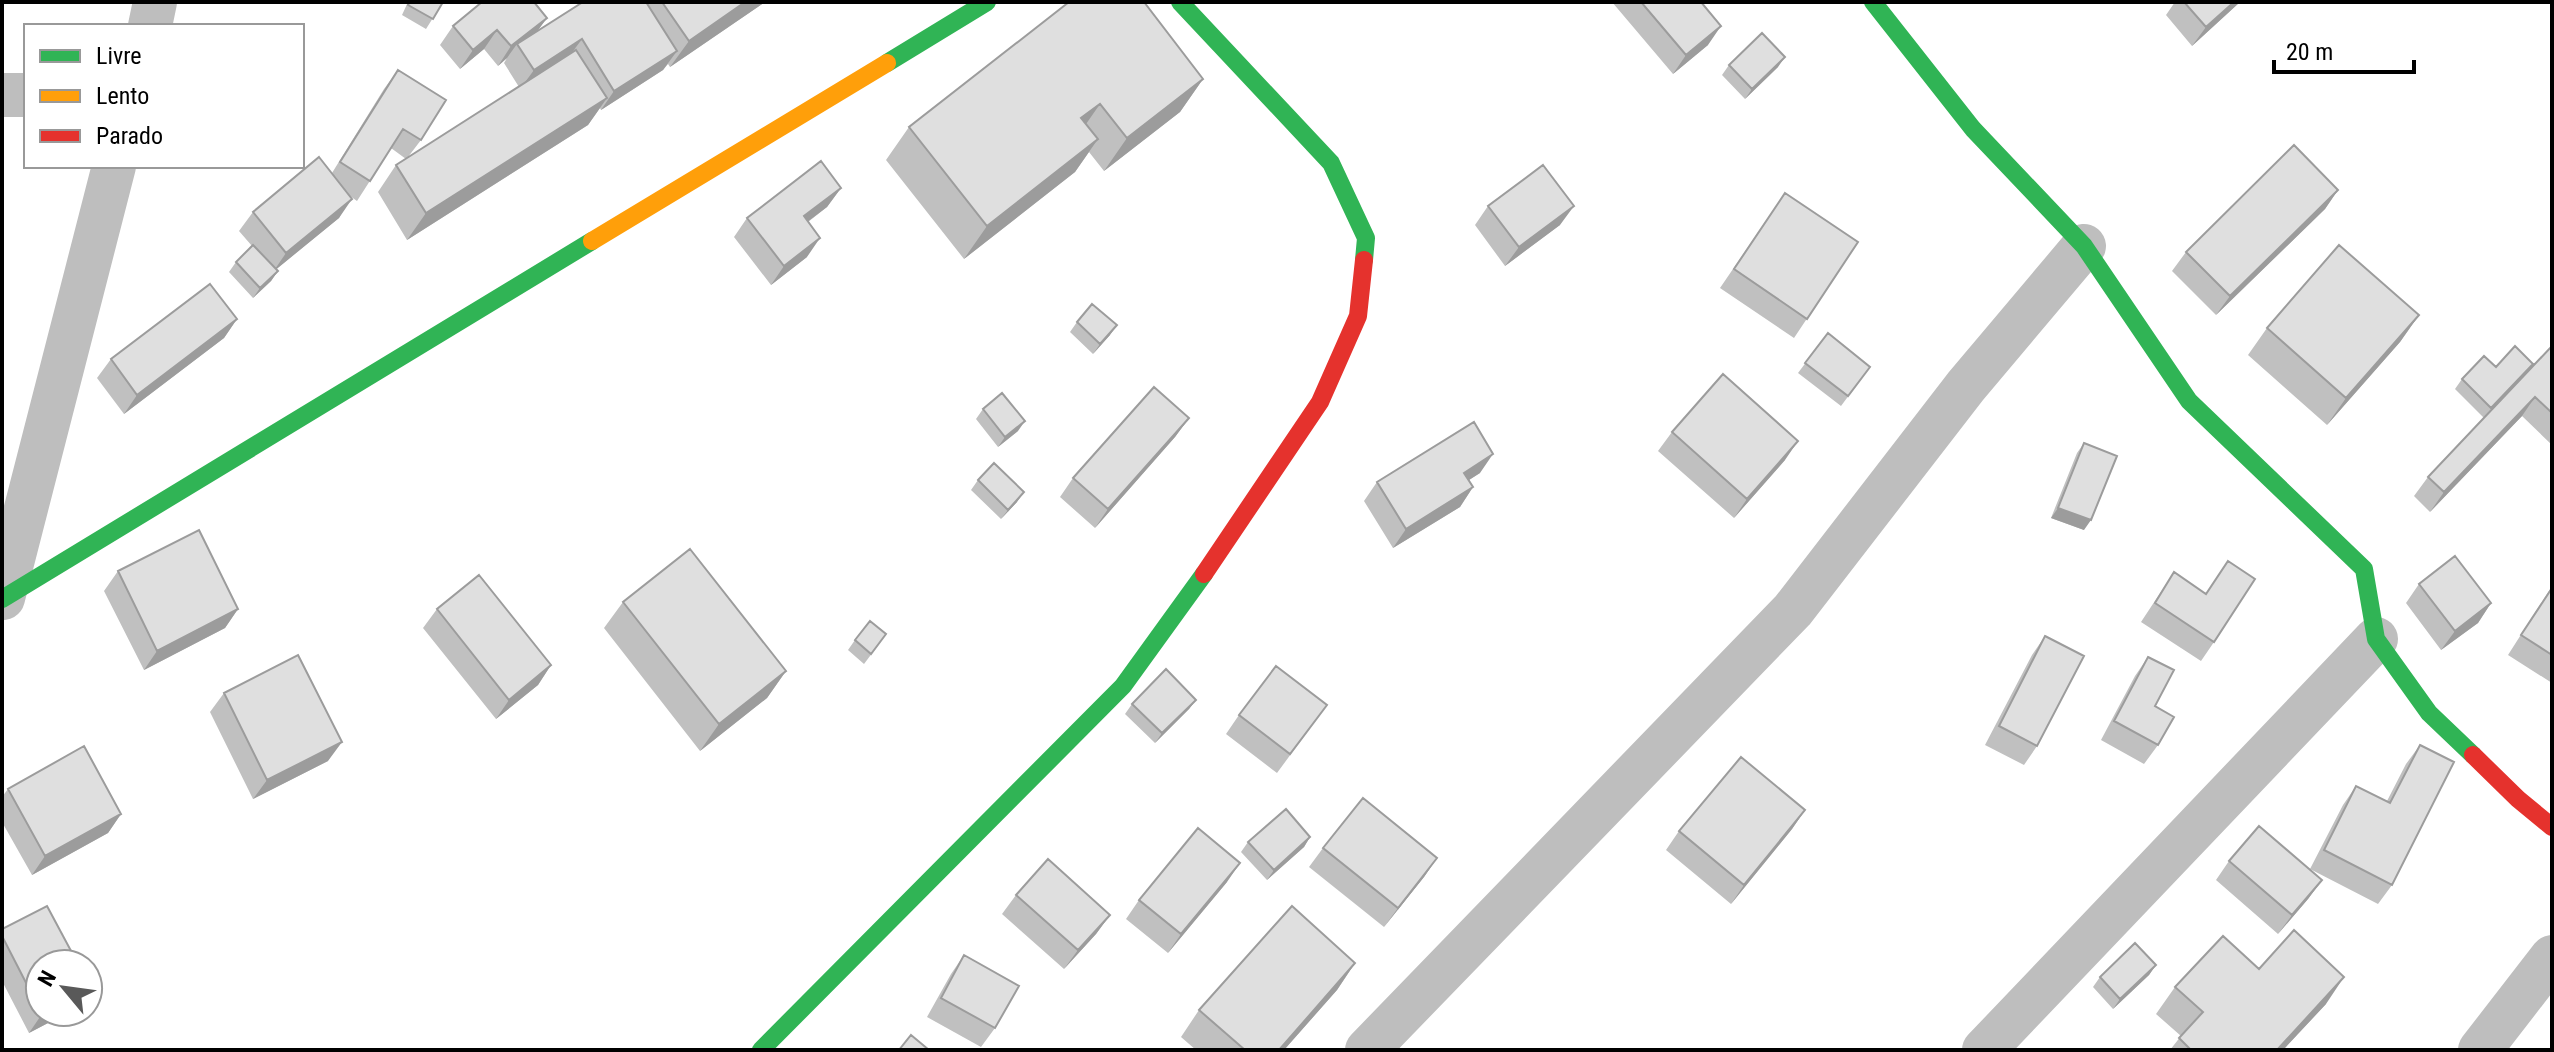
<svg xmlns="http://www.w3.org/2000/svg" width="2554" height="1052" font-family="'Roboto Condensed',sans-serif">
  <rect width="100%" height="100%" fill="#fff"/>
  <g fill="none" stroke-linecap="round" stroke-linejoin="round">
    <path stroke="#bebebe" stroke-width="44" d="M150,26L155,2
      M2,95H26
      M3,598L114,166
      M1367,1050L1793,610L1966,386L2084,246
      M1984,1050L2376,639
      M2480,1050L2552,957"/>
    <path stroke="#30b455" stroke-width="18" d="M1180,2L1331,163L1366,238L1364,260
      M1873,2L1973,129L2084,246L2189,401L2364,569L2376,639L2429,713L2473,755
      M887,63L987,2
      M2,599L592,241
      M761,1050L1123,686L1204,574"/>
    <path stroke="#ff9f0a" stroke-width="18" d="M592,241L887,63"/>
    <path stroke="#e5322d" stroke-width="18" d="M1204,574L1320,402L1358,316L1364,260
      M2473,755L2518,799L2552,827"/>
  </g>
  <path fill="#c0c0c0" d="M408,2H443L426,29L402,15Z
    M583,2H765L670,67L668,64L663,70L601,110L600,108L588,125L407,240L378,192L396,165L406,159L391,148L357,201L350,196L339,218L276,269L278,271L271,281L253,298L229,272L236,262L252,246L239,231L253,212L332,173L384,89L398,70L421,140L408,157L519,87L504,63L507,58L498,66L484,49L460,69L440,45L453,26L547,18L537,31Z
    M1612,2H1701L1708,45L1673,74Z
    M2175,2H2240L2192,46L2166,15Z
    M1729,65L1778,67L1745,99L1722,75Z
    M1203,79L1180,112L1104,171L1089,152L1075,172L964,259L886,160L909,127Z
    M841,188L827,207L808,222L807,257L771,285L734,237L747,218Z
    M2338,190L2325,209L2216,315L2172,271L2186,252Z
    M1785,193L1858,242L1794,338L1720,288Z
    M1488,206L1560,225L1505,266L1475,225Z
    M2419,315L2400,342L2327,425L2248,355L2267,328Z
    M237,319L224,338L124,414L97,378L111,359Z
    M1077,322L1110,335L1093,354L1070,332Z
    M1828,333L1870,367L1841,406L1798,373Z
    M2552,346V445L2522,416L2430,512L2414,496L2428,477L2484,418L2455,389L2462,379L2496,367L2529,370Z
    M983,409L1018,431L998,447L976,419Z
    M1189,418L1175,437L1095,528L1060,497L1073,478Z
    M1672,432L1785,460L1734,518L1658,451Z
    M2084,443V530L2051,518L2077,453Z
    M1480,473L1469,480L1473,487L1460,507L1393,548L1364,501L1377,482Z
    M978,480L1017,502L1001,519L971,490Z
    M118,571L238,609L225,628L144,670L104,591Z
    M2174,572L2214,642L2201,661L2141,622Z
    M2419,584L2491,603L2478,623L2441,650L2406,603Z
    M2552,586V683L2508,655Z
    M623,602L786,671L767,698L700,751L604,628Z
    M437,609L551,665L538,685L496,719L423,628Z
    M2045,636L2037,746L2024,765L1985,745L2032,655Z
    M855,640L879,644L864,664L848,650Z
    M2148,657L2158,745L2144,764L2101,740L2135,676Z
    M224,693L328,761L253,799L210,712Z
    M1196,700L1189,709L1155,743L1125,714L1132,704Z
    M1327,705L1277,773L1226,734L1239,715Z
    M2420,745L2392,885L2378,904L2310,869L2343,805L2356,786L2387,801L2406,764Z
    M8,789L121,814L108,833L32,875L2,822V797Z
    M1805,810L1792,829L1731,904L1666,850L1679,831Z
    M1310,837L1304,847L1267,880L1241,852L1248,842Z
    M1323,848L1437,858L1424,877L1384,927L1309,867Z
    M2229,861L2322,880L2308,899L2278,934L2216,880Z
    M1227,882L1168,953L1126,919L1139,900Z
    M1016,895L1110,915L1096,934L1064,969L1002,914Z
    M2,936L40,964V1012H69L29,1033L2,981Z
    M964,955L995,1028L981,1047L927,1017L951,974Z
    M1355,963L1337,990L1284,1050H1196L1181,1037L1199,1010Z
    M2156,965L2149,975L2113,1009L2093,987L2100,977Z
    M2259,969L2326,1004L2283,1050H2170L2181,1036L2156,1014L2175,987Z"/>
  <path fill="#9c9c9c" d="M745,2H765L670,67L689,41Z
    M2234,2H2240L2192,46L2206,27Z
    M547,18L533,37L517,44L507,58L498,66L511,46Z
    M1721,26L1708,45L1673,74L1686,55Z
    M497,30L484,49L460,69L473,50Z
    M582,39L568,58L520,89L534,70Z
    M677,51L663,70L601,110L614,91Z
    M1785,57L1778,67L1745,99L1752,89Z
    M1203,79L1180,112L1104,171L1127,138Z
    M607,98L588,125L407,240L426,213Z
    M1100,104L1077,137L1081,118Z
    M1098,139L1075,172L964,259L987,226Z
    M841,188L827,207L790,235L804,216Z
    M2338,190L2325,209L2216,315L2230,296Z
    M352,199L339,218L273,272L286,253Z
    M1574,206L1560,225L1505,266L1519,247Z
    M820,238L807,257L771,285L784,266Z
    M278,271L271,281L253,298L260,288Z
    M2419,315L2400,342L2327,425L2346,398Z
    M237,319L224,338L124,414L137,395Z
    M1117,325L1110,335L1093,354L1100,344Z
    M2535,397L2522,416L2430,512L2444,492Z
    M1189,418L1175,437L1095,528L1108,509Z
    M1025,421L1018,431L998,447L1005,437Z
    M1798,441L1785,460L1734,518L1747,499Z
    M1493,454L1480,473L1450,492L1464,473Z
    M1473,487L1460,507L1393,548L1406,529Z
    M1024,492L1017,502L1001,519L1008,510Z
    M2058,508L2091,520L2084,530L2051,518Z
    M2491,603L2478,623L2441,650L2455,631Z
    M238,609L225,628L144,670L157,651Z
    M551,665L538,685L496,719L509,700Z
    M786,671L767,698L700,751L719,724Z
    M1196,700L1189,709L1155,743L1162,733Z
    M342,742L328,761L253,799L267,780Z
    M1805,810L1792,829L1731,904L1744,885Z
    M121,814L108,833L32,875L45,856Z
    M1310,837L1304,847L1267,880L1274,870Z
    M1437,858L1424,877L1384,927L1398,908Z
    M1240,863L1227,882L1168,953L1181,934Z
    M2322,880L2308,899L2278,934L2292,915Z
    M1110,915L1096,934L1064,969L1078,950Z
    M1355,963L1337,990L1284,1050H1279Z
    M2156,965L2149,975L2113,1009L2120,999Z
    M2344,977L2326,1004L2283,1050H2277Z
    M46,1012H69L29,1033L42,1014Z"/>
  <path fill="#dfdfdf" stroke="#9c9c9c" stroke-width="2" d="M410,2H443L433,19L408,5Z
    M482,2H534L547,18L511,46L497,30L473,50L453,26Z
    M583,2H646L677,51L614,91L582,39L534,70L517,44Z
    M662,2H745L689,41Z
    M1069,2H1144L1203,79L1127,138L1100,104L1081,118L1098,139L987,226L909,127Z
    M1641,2H1701L1721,26L1686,55Z
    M2184,2H2234L2206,27Z
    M1762,33L1785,57L1752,89L1729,65Z
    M576,50L607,98L426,213L396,165Z
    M398,70L446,100L421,140L403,129L370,181L340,162Z
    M2294,145L2338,190L2230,296L2186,252Z
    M319,157L352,199L286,253L253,212Z
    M821,161L841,188L804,216L820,238L784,266L747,218Z
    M1543,165L1574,206L1519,247L1488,206Z
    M1785,193L1858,242L1807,319L1734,269Z
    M253,245L278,271L260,288L236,262Z
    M2339,245L2419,315L2346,398L2267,328Z
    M210,284L237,319L137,395L111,359Z
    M1092,304L1117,325L1100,344L1077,322Z
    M1828,333L1870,367L1848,396L1805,363Z
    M2515,346L2533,364L2491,408L2462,379L2484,356L2496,367Z
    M2552,346V413L2535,397L2444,492L2428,477Z
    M1723,374L1798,441L1747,499L1672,432Z
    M1154,387L1189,418L1108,509L1073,478Z
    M1002,393L1025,421L1005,437L983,409Z
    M1474,422L1493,454L1464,473L1473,487L1406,529L1377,482Z
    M2084,443L2117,456L2091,520L2058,508Z
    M994,463L1024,492L1008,510L978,480Z
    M199,530L238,609L157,651L118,571Z
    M690,549L786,671L719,724L623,602Z
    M2455,556L2491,603L2455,631L2419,584Z
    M2228,561L2255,579L2214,642L2155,603L2174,572L2206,594Z
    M479,575L551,665L509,700L437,609Z
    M2552,588V655L2521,635Z
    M870,621L886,634L871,654L855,640Z
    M2045,636L2084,656L2037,746L1999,726Z
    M298,655L342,742L267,780L224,693Z
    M2148,657L2174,670L2155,706L2174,717L2158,745L2114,721Z
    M1276,666L1327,705L1290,754L1239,715Z
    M1166,669L1196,700L1162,733L1132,704Z
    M2420,745L2454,762L2392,885L2324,850L2356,786L2390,803Z
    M84,746L121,814L45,856L8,789Z
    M1741,757L1805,810L1744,885L1679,831Z
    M1363,798L1437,858L1398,908L1323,848Z
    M1286,809L1310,837L1274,870L1248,842Z
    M2259,826L2322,880L2292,915L2229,861Z
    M1198,828L1240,863L1181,934L1139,900Z
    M1048,859L1110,915L1078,950L1016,895Z
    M47,906L78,964H40V1010L2,936V929Z
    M1292,906L1355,963L1279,1050H1245L1199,1010Z
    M2294,930L2344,977L2277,1050H2191L2179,1038L2203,1012L2175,987L2223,936L2259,969Z
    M2135,943L2156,965L2120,999L2100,977Z
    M964,955L1019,986L995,1028L941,998Z
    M911,1035L929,1050H899Z"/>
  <rect width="2554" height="1052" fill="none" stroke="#000000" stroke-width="8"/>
  <rect x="24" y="24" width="280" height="144" fill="#ffffff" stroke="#999999" stroke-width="2"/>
  <rect x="40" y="50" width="40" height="12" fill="#30b455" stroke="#999999" stroke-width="2"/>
  <text x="96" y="64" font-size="24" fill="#000000">Livre</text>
  <rect x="40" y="90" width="40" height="12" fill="#ff9f0a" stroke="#999999" stroke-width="2"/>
  <text x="96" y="104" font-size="24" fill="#000000">Lento</text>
  <rect x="40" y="130" width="40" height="12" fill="#e5322d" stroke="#999999" stroke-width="2"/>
  <text x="96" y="144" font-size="24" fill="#000000">Parado</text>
  <g transform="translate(64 988) rotate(299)"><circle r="38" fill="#ffffff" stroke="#999999" stroke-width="2"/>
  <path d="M0-6L14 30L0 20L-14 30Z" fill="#595959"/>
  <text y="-12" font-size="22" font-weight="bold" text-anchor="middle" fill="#000000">N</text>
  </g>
  <path d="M2274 60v12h140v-12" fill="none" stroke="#000000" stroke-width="4"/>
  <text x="2286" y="60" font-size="24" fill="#000000" stroke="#ffffff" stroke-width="6" paint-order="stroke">20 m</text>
</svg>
